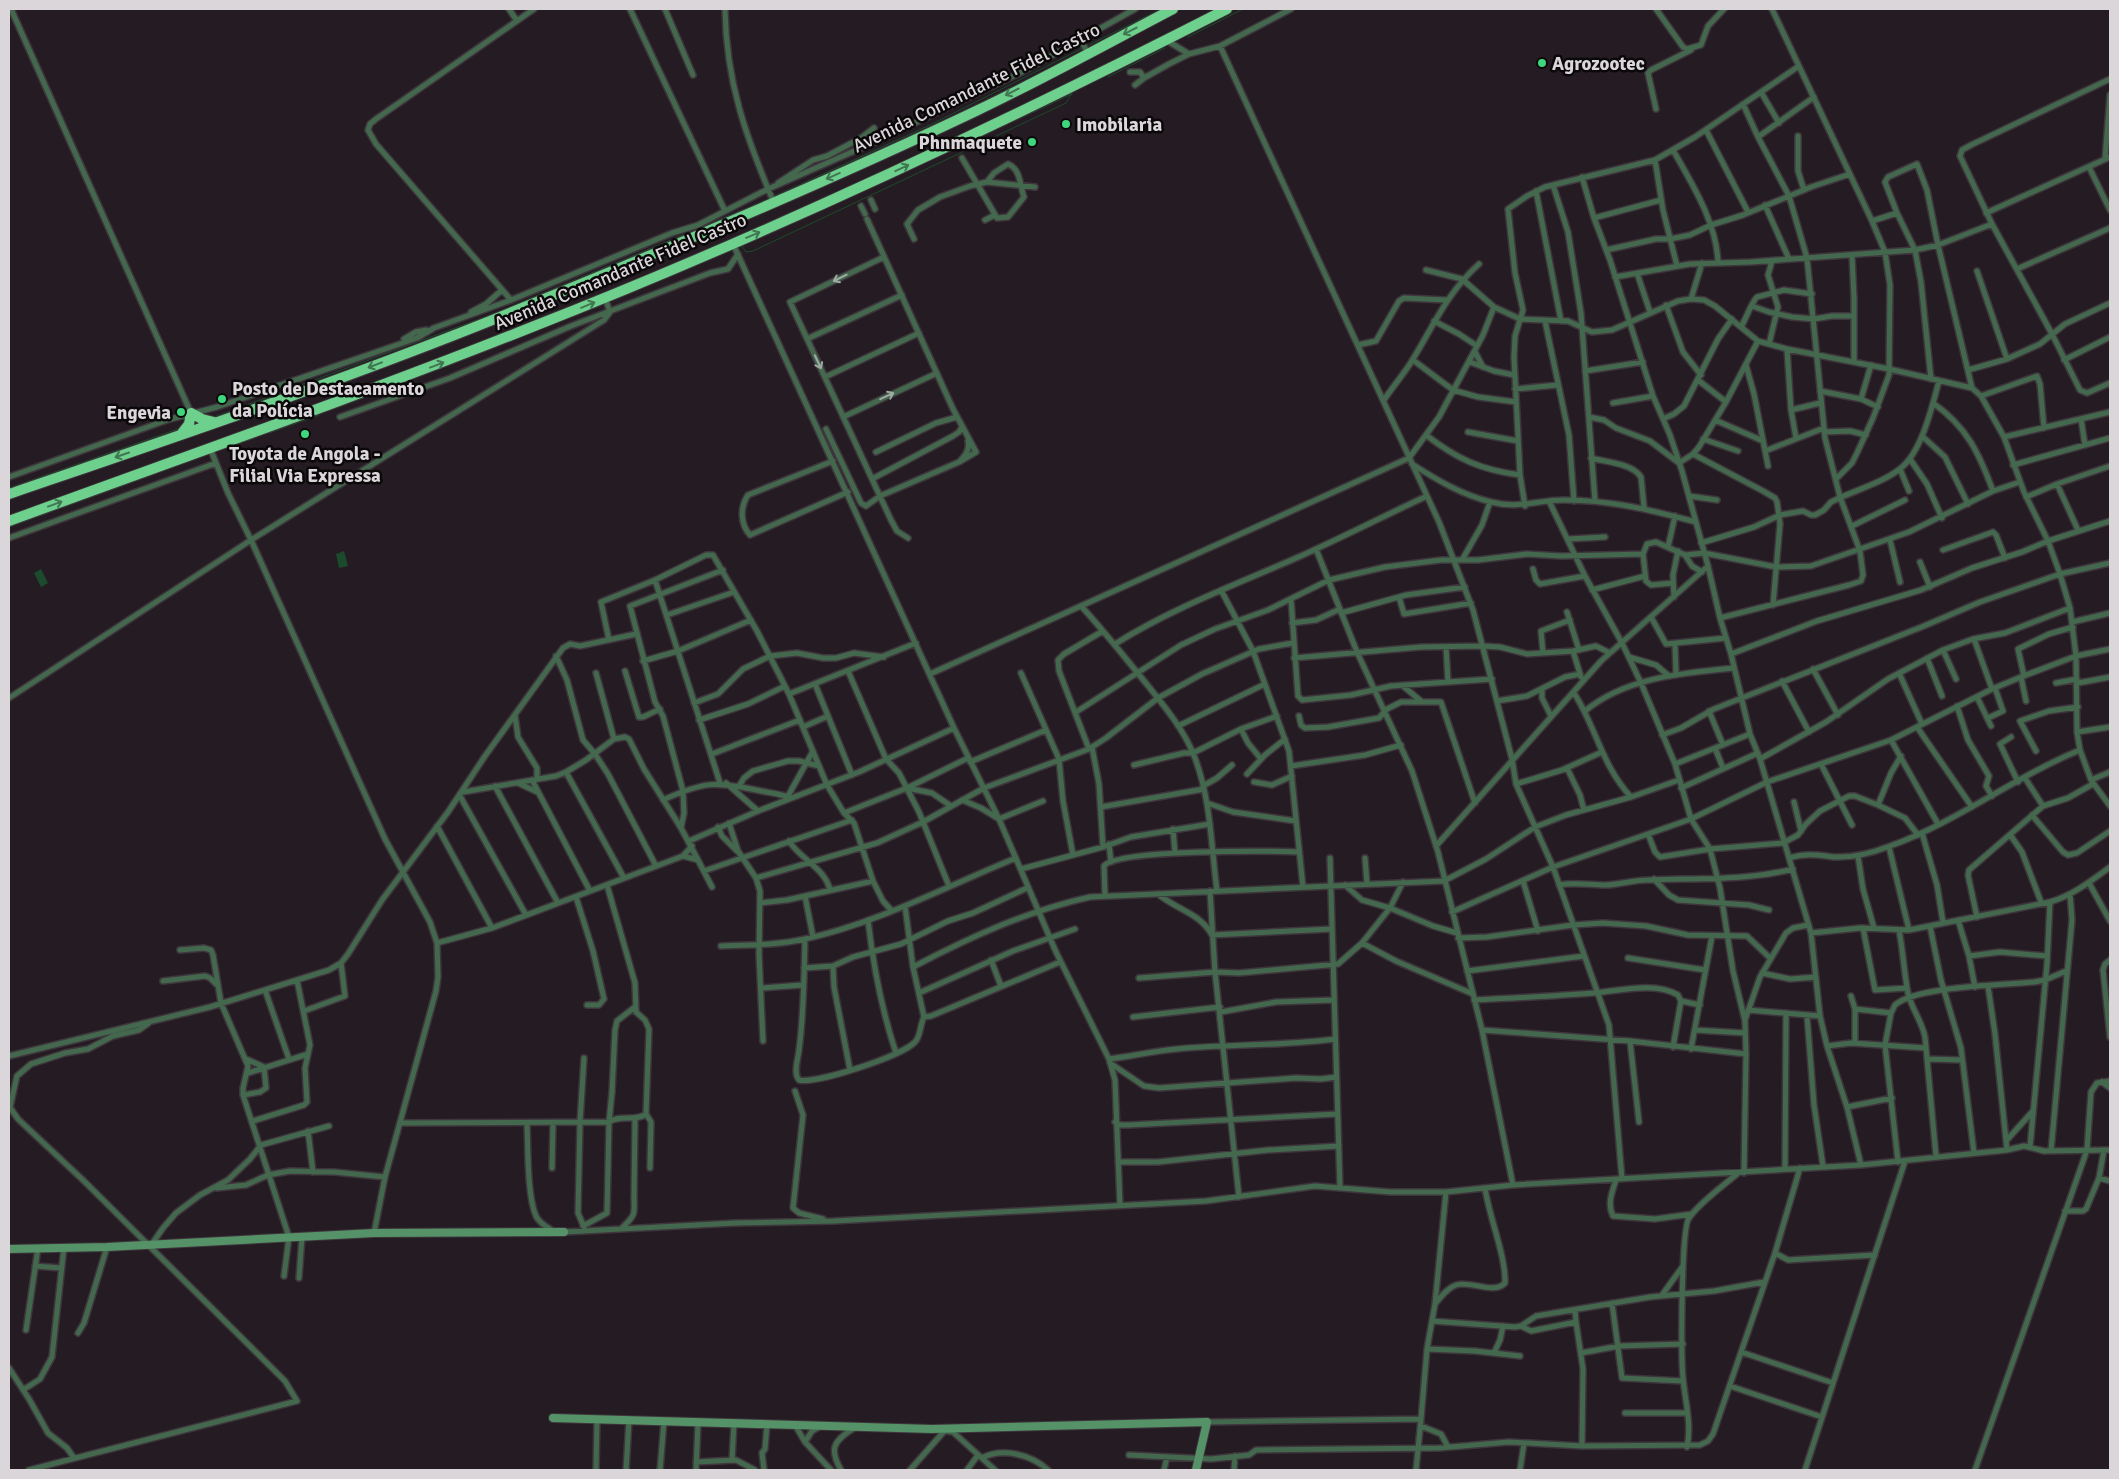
<svg xmlns="http://www.w3.org/2000/svg" width="2119" height="1479" font-family="Signika,sans-serif">
  <rect width="100%" height="100%" fill="#241c22"/>
  <path fill="#1b4b2c" d="M344,551L348,566L339,568L336,554Z
    M41,569L48,583L41,587L34,573Z"/>
  <g fill="none" stroke-linecap="round" stroke-linejoin="round">
    <path stroke="#1b4b2c" stroke-width="1" d="M1188,37L1243,9
      M1089,45L1161,9
      M1108,77L1165,48
      M885,181L1072,94
      M775,196L930,125L1081,49
      M742,246L746,252L753,251L1066,103L1072,93
      M739,247L772,232
      M611,301L727,252
      M557,322L602,305
      M328,411L400,384
      M214,417L493,314L769,199
      M269,433L319,415
      M221,450L257,437
      M9,488L178,429
      M9,527L204,456"/>
    <g stroke="#3e363c" stroke-width="8">
      <path id="street" d="M11,9L191,413
        M509,9L517,21
        M630,9L725,211
        M665,9L693,75
        M725,9C726,82 746,137 774,203
        M1656,9L1683,47L1687,49L1701,45L1708,26L1724,9
        M1772,9L1872,221L1885,252L1890,285L1889,375L1873,418L1857,453L1852,463L1837,478
        M1080,39L1088,53
        M1166,40L1189,54
        M1220,46L1439,522L1473,610L1512,759L1516,784L1553,867L1609,1025L1622,1179
        M1130,72H1140L1144,78
        M2110,79L1971,145L1962,150L1960,156L1992,224L2052,334L2080,390L2087,393L2110,383
        M1135,85L1144,78L1169,64L1189,54L1220,46L1291,9
        M1761,92L1779,123
        M1656,109L1648,73L1651,70L1691,50
        M1706,130L1748,212
        M1798,136V171L1804,190
        M1758,137L1814,97
        M1673,150C1692,184 1717,223 1718,263
        M962,158L997,218L1008,217L1024,197C1020,187 1021,169 1008,164L994,173L987,182
        M2105,159L2110,95
        M1655,160L1663,210L1677,266
        M2089,167L2110,210
        M1582,177L1594,218L1610,260L1653,396L1670,435L1682,471L1708,566L1720,618L1731,654L1750,734L1760,759L1811,933L1820,1016L1827,1046L1847,1107L1861,1165
        M778,183L813,160L827,156L861,138L874,128
        M1553,185L1568,232L1581,313L1595,501
        M1536,191L1561,321
        M871,200L875,209
        M1765,205L1789,259
        M861,206L865,214
        M1986,213L2110,157
        M1594,218L1661,200
        M867,219L953,409L976,452L959,462
        M985,220L995,215
        M1872,221L1897,213
        M914,239L907,224L918,210L940,197L970,186L987,182L1035,187
        M733,244L954,728L999,819L1056,952L1109,1059L1115,1080L1120,1205
        M1606,250L1656,239H1670L1690,235L1711,225L1743,215L1811,187L1850,174
        M1852,255L1854,298V362
        M884,257L790,302L891,520L897,531L908,538
        M2017,269L2110,228
        M1426,270L1462,279L1494,307L1520,319L1568,321L1592,332L1612,330L1678,301L1691,299L1704,300L1715,306L1758,341L1787,349L1889,369L1972,388L1981,396L2004,437L2024,492L2048,541L2060,574L2070,608L2076,656L2077,732L2080,750L2091,780L2110,806
        M1977,271L2007,359
        M1637,273L1650,312
        M1615,277L1690,264L1751,262L1915,250L1938,245L1992,224
        M605,298L610,312
        M1691,299L1702,263
        M511,300L376,144L368,130L370,124L376,119L534,9
        M1666,305L1683,352L1701,375
        M1752,306L1769,312L1792,317L1814,319L1832,316H1854
        M471,312L486,304L502,290
        M1434,321L1459,334L1477,346
        M1545,321L1569,435L1574,501
        M1741,327C1746,319 1751,303 1757,297L1784,290L1812,294
        M404,339L416,332L426,330
        M807,339L902,295
        M1769,344L1778,307L1768,275L1772,261
        M1358,345L1376,341L1399,301L1404,298L1446,300
        M1787,349L1791,410L1796,438
        M1475,352L1483,367
        M1413,360L1453,390L1478,397L1516,402
        M2064,360L2110,337
        M1470,362L1494,371L1514,375
        M1746,365L1754,394L1768,466
        M1968,370L2007,359L2040,344L2065,324L2110,303
        M1585,371L1643,362
        M825,377L919,333
        M1931,379L1921,282L1915,250L1897,213L1885,182L1888,177L1917,164L1927,190L1938,245L1972,388
        M1698,380L1726,402
        M1515,389L1557,385
        M1820,391L1861,399L1878,407
        M1981,396L2037,376L2040,384L2044,428
        M1861,399L1871,365
        M1384,400C1393,386 1405,373 1413,359C1435,323 1447,293 1479,264
        M1613,403L1653,396
        M1933,403C1967,427 1979,453 1993,491
        M1791,410L1820,403
        M340,417L450,378L571,326L710,273L728,269L738,254
        M843,417L937,373
        M1589,417L1604,420L1616,428L1650,441L1679,463L1693,454L1699,447L1726,402L1758,341
        M1663,419L1674,414L1684,406L1718,339L1732,319
        M2081,419L2085,445
        M1715,420L1763,441
        M826,429L861,503L866,506L880,496L959,462C965,456 970,450 968,441
        M1468,432L1518,441
        M1824,432L1850,431L1866,435
        M1426,435C1457,459 1481,470 1520,475
        M1922,436L1945,457L1968,504
        M2004,437L2110,412
        M1703,439L1738,451
        M210,448L228,493L251,540L385,839L430,922L437,943L438,977L436,991L385,1177L374,1233
        M1765,451L1824,428
        M876,452L936,423L957,417
        M1693,454L1763,491L1775,498L1777,502L1780,524L1773,605
        M1591,458C1605,462 1632,463 1641,477L1644,507
        M1910,459L1927,484L1942,518
        M833,461L748,495C740,507 740,524 750,535L848,492
        M1412,464C1437,480 1462,495 1491,502C1519,509 1537,500 1564,500C1611,500 1651,510 1696,522
        M2013,465L2110,438
        M1900,469L1909,491
        M9,477L167,420L217,407L417,338L434,328L511,300L672,233L698,225L768,189L877,141L1026,70L1135,9
        M872,479L953,436L959,432L962,427
        M2057,484L2078,530
        M1689,496L1717,500
        M2026,497L2057,484L2110,466
        M1549,501L1585,576L1622,643L1641,683L1675,764L1691,819L1710,849L1720,888L1733,971L1745,1021L1746,1054L1744,1173
        M1525,506L1520,475L1514,357L1515,336L1523,310L1515,273L1508,209L1527,196L1545,187L1655,160L1695,137L1799,66
        M1852,526L1905,500
        M9,538L216,463
        M1568,539L1605,537
        M1890,540L1900,582
        M1701,543L1754,527L1780,515L1803,511L1811,515H1815L1824,510L1831,502C1852,491 1883,483 1901,468C1922,451 1932,407 1939,381
        M1668,547L1675,516
        M1316,549L1357,652L1412,771L1438,852L1482,1030L1513,1185
        M1943,550L1993,532L1996,535L2005,558
        M1685,555L1692,566L1702,572
        M1462,560L1482,525L1490,502
        M1920,562L1930,587
        M1533,569L1536,580L1540,584L1585,576
        M655,580L720,783
        M1673,583L1651,585L1646,581L1643,554L1647,544L1656,542L1685,555L1704,553L1776,567L1811,566L1909,532L1993,491L2020,482
        M1221,590L1253,651L1289,751L1303,887
        M1592,590L1645,576
        M1399,597L1404,614L1471,603
        M1674,597L1673,575L1678,551
        M1291,599L1298,696L1302,700L1351,695L1391,686L1492,679
        M1081,606C1105,632 1127,660 1149,687C1165,707 1183,729 1193,753C1211,797 1211,845 1217,891
        M1567,612L1579,650
        M1341,613L1406,595L1465,587
        M667,615L734,592
        M1651,617L1666,644L1726,638
        M1720,618L1849,585L1861,581L1863,575L1860,551L1840,497L1825,438L1807,258L1789,196L1758,137L1743,104
        M2072,622L2110,613
        M1292,623L1316,620L1340,609
        M1974,639L1992,689
        M609,640L601,602L655,580L706,555H713L757,631L789,694L827,785L844,813L854,823L873,881L883,901L892,911
        M1115,644C1174,607 1240,583 1303,555C1345,536 1386,515 1427,496
        M1675,644L1676,674
        M1446,647L1448,682
        M1943,650L1956,679
        M1573,651L1581,677
        M1543,653L1541,631L1570,620
        M1731,654L1817,621L1921,590L1972,568L2022,552L2048,541L2110,521
        M556,656L567,680L583,740L595,754L608,774L656,866
        M1629,657L1656,665L1669,676
        M1294,658L1421,647L1483,646L1500,647L1527,654L1573,651L1596,646L1610,653
        M1927,658L1942,696
        M643,661L678,651L751,620
        M1813,669L1838,715
        M625,671L639,717H643L660,709
        M848,671L886,759L899,773L919,812L949,886
        M596,673L614,739
        M1021,673L1059,759L1063,801L1073,855
        M1899,673L1922,724
        M930,674L1409,458L1439,417L1483,335L1494,307
        M2024,676L2018,649L2049,634L2073,627
        M2021,677L2026,701
        M1782,681L1809,732
        M2056,683L2077,679
        M2078,683L2110,677
        M815,684L828,716
        M1403,686L1421,701
        M1542,689V698L1551,716
        M1574,693C1596,727 1602,766 1631,797
        M789,694L916,643
        M1977,697L1991,726
        M9,698L251,540L604,320L610,312
        M1497,701L1527,696L1565,677L1580,674
        M694,703L718,694L743,669L770,656L797,653L823,658H836L854,653L884,657
        M1957,706L1968,740L1989,776L1986,786L1992,796
        M1585,711C1626,677 1684,673 1734,668
        M1709,711L1723,745
        M1076,712L1181,645L1215,629L1268,610L1329,580L1385,567L1441,560H1478L1527,554L1561,556L1643,554
        M515,715L518,737L537,768V779
        M1299,716L1301,725L1305,728L1328,727L1379,718L1387,709L1401,702H1441L1475,803
        M1988,718L2003,711L1995,688
        M699,720L748,704L785,686
        M1178,726L1265,684
        M803,727L828,716L852,775
        M1917,727L1972,807
        M1241,729L1248,743L1261,759
        M2077,732L2110,727
        M1662,735L1681,728L1714,709L1924,626L1980,602L2060,574L2110,563
        M2011,737L2000,744L2018,782
        M1891,740L1938,824
        M1092,747L1099,784L1103,847
        M1715,748L1723,768
        M1089,749L1059,671L1058,660L1064,654L1103,631
        M2036,751L2020,721L2049,711L2078,707
        M712,754L800,720
        M1760,759L1826,722L1888,679L1943,650L1973,639L2005,633L2070,608
        M970,762L1046,730
        M1675,764L1750,734
        M1821,764L1852,825
        M1134,765L1184,753H1193L1241,729L1277,716
        M1291,766L1365,755L1401,745
        M1567,768L1580,795L1584,810
        M566,772L624,878
        M1247,774L1265,755L1285,739
        M2025,778L2043,806
        M532,780L590,891
        M2091,780L2110,772
        M1254,782L1272,785L1292,776
        M518,783L537,792
        M726,783L758,811
        M1516,784L1562,770L1602,752
        M495,786L558,903
        M739,786L744,778L753,771L788,761H799L819,766
        M1203,786L1217,778L1232,765
        M907,788L932,793L951,806
        M1681,788L1758,753
        M463,792L556,776L566,772L586,760L614,739L625,737L629,739L644,769L681,828L698,860
        M460,796L526,915
        M788,796L813,751
        M663,800C704,781 717,781 761,791C771,793 782,794 791,798
        M962,800L981,808L999,819L1043,801
        M1794,802L1801,831
        M1207,803L1233,812L1296,821
        M1878,805L1905,818L1918,835
        M1101,807L1204,789
        M844,813L907,788L968,758
        M2032,815L2063,852L2068,855L2077,853L2110,831
        M729,823L738,851L756,878L760,891L759,955L763,1041
        M437,826L492,928
        M718,827L722,836L737,851
        M681,828L684,813L683,791L663,716L655,702L630,606L723,570
        M1173,829L1175,853
        M1922,833L1937,885L1943,922
        M1648,834L1655,852L1660,857L1710,849L1783,843L1798,835L1806,824L1820,811L1849,796H1855L1878,805L1891,773L1901,756
        M2011,836L2022,852L2041,902
        M689,841L758,811L859,772L954,728
        M789,841C800,859 825,868 830,890
        M1109,844L1111,862
        M1436,846L1601,661L1708,566
        M1889,847L1909,930
        M683,856L698,860L712,887
        M1858,856L1863,889L1874,928
        M1330,858L1340,1188
        M1365,858L1367,884
        M1789,858C1807,853 1816,855 1834,857C1853,858 1872,853 1890,846C1957,822 2014,777 2080,750
        M1021,869L1103,847L1131,837L1210,824
        M704,871L852,820
        M756,878L877,843L923,822L984,788L1089,749L1106,738L1158,698L1202,674L1259,649L1293,643
        M1654,879L1669,895L1678,900L1749,905L1769,910
        M1523,881L1538,931
        M2089,883L2110,921
        M1345,885L1362,900L1390,908L1433,926L1457,933
        M1559,885C1575,882 1589,885 1605,885C1619,885 1633,880 1647,880C1695,878 1746,881 1793,869
        M1210,891L1215,972L1239,1197
        M1158,894C1177,910 1200,913 1212,935L1332,929
        M805,896L813,937
        M1105,896L1104,866C1116,849 1272,851 1299,852
        M576,897L593,951L604,999L599,1005H587
        M760,903L787,900L873,881
        M905,906L913,967L924,1017L931,1016L1060,962
        M1452,912L1553,867L1691,819L1767,782L1891,740L1992,689L2021,677L2076,656L2110,649
        M1977,917L1968,875L1969,870L2043,806L2068,798L2093,784
        M868,920C873,964 882,1011 896,1053
        M1958,920L1969,956
        M1930,926L1941,980L1961,1048L1974,1153
        M1863,928L1875,990L1907,988
        M1899,930C1903,951 1904,972 1908,993C1911,1008 1922,1021 1925,1037L1936,1156
        M1811,933L1860,928L1909,930L2050,902C2073,895 2091,881 2110,867
        M1458,938L1487,937L1573,925L1603,923L1646,926L1688,935L1747,936L1770,958
        M805,939C804,976 804,1013 799,1050C798,1059 793,1073 799,1080C817,1084 902,1056 915,1042C921,1036 920,1024 924,1017
        M437,943L492,928L683,856L692,846
        M1362,943L1396,961L1473,994
        M721,946C749,945 778,945 805,939C878,923 947,886 1016,858
        M180,950L204,948L211,950L213,955L221,1003L248,1066L243,1088V1095L289,1237L284,1276
        M1628,958L1705,970
        M991,960L1001,986
        M2110,960L2105,964L2103,970L2110,1037
        M833,966L834,987L850,1070
        M913,967C970,937 1027,911 1090,897L1444,881L1486,859L1535,827L1566,815L1631,797L1679,780
        M804,968L833,966L853,957L901,944L948,921L973,913L1027,888
        M1467,971L1584,956
        M1762,973L1790,979L1816,977
        M1139,978L1215,972L1239,973L1338,964L1362,943L1390,908L1403,882
        M163,981L205,976L210,978L218,986
        M1988,986L1995,1034L2007,1150
        M1975,987L1969,956L2000,952L2047,956
        M762,988L802,985
        M265,990L289,1059
        M919,993L1013,951L1075,929
        M1851,996L1855,1009V1043
        M1474,1000C1514,998 1554,996 1594,993C1619,991 1655,981 1678,995L1681,1001L1673,1047
        M1681,1001L1700,1005
        M1855,1009L1891,1013
        M1748,1010L1820,1016
        M304,1011L345,996L341,963
        M1221,1012L1276,1002L1333,1000
        M1807,1016L1814,1105L1823,1166
        M1133,1017L1220,1007
        M1745,1020L1760,977L1786,933L1793,928L1808,925
        M1482,1030L1630,1041L1746,1054
        M1695,1030L1745,1033
        M1630,1041L1639,1122
        M1827,1046L1851,1043L1926,1048
        M1691,1049L1712,936
        M9,1056L210,1007L329,970L341,963L348,954L382,900L448,812L485,756L563,648L570,644L580,646L636,634
        M1109,1059C1132,1056 1154,1051 1177,1049C1230,1044 1283,1046 1335,1039
        M1928,1059L1962,1060
        M1110,1063L1144,1086L1159,1088L1296,1078L1321,1079L1336,1077
        M248,1073L308,1054
        M2102,1082L2110,1088
        M795,1091L803,1115L793,1208L799,1213L823,1219
        M243,1095L260,1092L266,1088L264,1067L246,1059
        M9,1106L18,1119L84,1181L285,1381L297,1401L29,1470
        M10,1107L17,1076L31,1064L65,1053L88,1049L113,1036L139,1030L149,1023
        M1847,1107L1892,1098
        M646,1114L651,1122L650,1168
        M253,1121L304,1105L307,1102L305,1068L310,1045L297,980
        M1115,1122L1120,1125H1128L1337,1114
        M400,1123L609,1122C620,1114 636,1122 646,1114L649,1029L645,1020L636,1012L635,983L607,885
        M527,1123C528,1146 527,1196 536,1216C539,1223 547,1227 553,1231
        M308,1131L313,1172
        M2006,1141L2033,1111
        M2030,1147L2047,964L2050,902
        M2051,1151L2072,920L2070,894
        M1118,1162H1158L1268,1150L1339,1146
        M1898,1162L1885,1045L1891,1013L1895,1005C1917,986 2003,985 2034,982L2045,980L2066,971
        M552,1168L553,1123
        M1785,1169L1786,1013
        M2099,1178L2110,1181
        M1616,1180C1612,1192 1607,1204 1613,1216L1655,1219L1692,1214
        M217,1188L246,1185L268,1175L290,1171L334,1172L385,1177
        M2065,1211H2083L2086,1209L2099,1178L2104,1150
        M583,1226L607,1213L609,1122L612,1092L615,1030L617,1021L635,1007
        M584,1227L578,1213L580,1122L584,1058
        M622,1228C634,1216 635,1216 634,1199L635,1118
        M564,1232L735,1223L834,1221L1206,1201L1315,1186L1391,1192H1446L1513,1185L1861,1165L2007,1150L2024,1146L2044,1151L2110,1150
        M152,1244L163,1228L176,1213L200,1195L228,1180L250,1159L261,1145L329,1126
        M1775,1253L1788,1260L1875,1255
        M35,1266L61,1268
        M299,1278L302,1237
        M1662,1295L1683,1266
        M1612,1303L1622,1378L1683,1381
        M1435,1304C1441,1297 1447,1288 1456,1285C1470,1280 1494,1295 1505,1283C1506,1256 1489,1217 1485,1188
        M1432,1321L1515,1327L1521,1326L1536,1316L1650,1297L1714,1291L1764,1282
        M1576,1322L1583,1369L1582,1446
        M1521,1326L1531,1331L1576,1322L1575,1310
        M26,1330L38,1248
        M78,1333L84,1323L107,1247
        M1427,1349L1475,1351L1520,1356
        M1741,1352L1833,1383
        M1494,1353L1500,1340L1503,1326
        M1581,1353L1619,1346L1683,1344
        M9,1368L29,1399L48,1433L67,1448L74,1458
        M1730,1386L1822,1417
        M23,1390L40,1379L52,1357L64,1247
        M1625,1413H1687
        M1207,1422L1421,1419L1427,1349L1435,1304L1446,1192
        M795,1425L805,1442L831,1470
        M1421,1426L1441,1434L1448,1447
        M947,1431L953,1432L995,1470
        M805,1442L812,1431L819,1427
        M1687,1447C1692,1424 1685,1401 1683,1378C1681,1358 1681,1228 1689,1218C1699,1203 1723,1186 1737,1174
        M1129,1455L1211,1459L1249,1455L1256,1450L1439,1448L1509,1442L1582,1446L1700,1445L1708,1441L1713,1434L1775,1253L1800,1168
        M982,1458C1003,1447 1032,1455 1048,1470
        M732,1460L734,1423
        M696,1462L736,1460L755,1470
        M596,1470L597,1419
        M626,1470L629,1420
        M660,1470L664,1421
        M696,1470L698,1422
        M764,1470L762,1453L765,1449L767,1424
        M841,1470C829,1449 833,1441 854,1428
        M910,1470L947,1428
        M967,1470L978,1455
        M1164,1470L1167,1457
        M1234,1470L1235,1456
        M1416,1470L1421,1419
        M1520,1470L1524,1443
        M1805,1470L1905,1161
        M1975,1470L2087,1150L2091,1092L2097,1083L2110,1081"/>
    </g>
    <g stroke="#3e363c" stroke-width="10">
      <path id="secondary" d="M9,1249L107,1247L374,1233L564,1232
        M553,1418L932,1429L1207,1422L1196,1470"/>
    </g>
    <g stroke="#3e363c" stroke-width="12">
      <path id="highway" d="M182,433L189,424L191,413L202,419L214,422
        M9,494C181,435 354,377 522,308C675,246 827,182 976,111C1043,79 1108,43 1173,9
        M9,521C184,457 359,396 532,327C769,234 1000,125 1227,9"/>
    </g>
    <use href="#street" stroke="#43684e" stroke-width="5"/>
    <use href="#secondary" stroke="#559267" stroke-width="8"/>
    <use href="#highway" stroke="#6dd08d" stroke-width="10"/>
  </g>
  <defs><path id="oneway-shaft" d="M-6 0H5M1.5-3L5.5 0L1.5 3" fill="none" stroke-width="1.6" stroke-linecap="round" stroke-linejoin="round" transform="scale(1.25)"/></defs>
  <g stroke="#417652">
    <use href="#oneway-shaft" transform="translate(1130 31) rotate(153)"/>
    <use href="#oneway-shaft" transform="translate(1012 92) rotate(153)"/>
    <use href="#oneway-shaft" transform="translate(902 168) rotate(-25)"/>
    <use href="#oneway-shaft" transform="translate(833 176) rotate(156)"/>
    <use href="#oneway-shaft" transform="translate(753 235) rotate(-23)"/>
    <use href="#oneway-shaft" transform="translate(588 305) rotate(-22)"/>
    <use href="#oneway-shaft" transform="translate(375 365) rotate(159)"/>
    <use href="#oneway-shaft" transform="translate(437 365) rotate(-21)"/>
    <use href="#oneway-shaft" transform="translate(122 455) rotate(161)"/>
    <use href="#oneway-shaft" transform="translate(55 504) rotate(-20)"/>
  </g>
  <g stroke="#9eaaa2">
    <use href="#oneway-shaft" transform="translate(840 278) rotate(154)"/>
    <use href="#oneway-shaft" transform="translate(818 362) rotate(65)"/>
    <use href="#oneway-shaft" transform="translate(887 396) rotate(-25)"/>
  </g>
  <g fill="#3fd77d" stroke="#0b080a" stroke-width="2">
    <circle cx="1542" cy="63" r="5"/>
    <circle cx="1066" cy="124" r="5"/>
    <circle cx="1032" cy="142" r="5"/>
    <circle cx="222" cy="399" r="5"/>
    <circle cx="181" cy="412" r="5"/>
    <circle cx="305" cy="434" r="5"/>
  </g>
  <g text-anchor="middle" stroke-width="5" stroke-linejoin="round" paint-order="stroke">
    <g font-size="19" font-weight="bold" fill="#dbd6da" stroke="#0b080a" text-anchor="start">
      <text x="1552" y="70">Agrozootec</text>
      <text x="1076" y="131">Imobilaria</text>
      <text x="1022" y="149" text-anchor="end">Phnmaquete</text>
      <text x="232" y="395">Posto de Destacamento<tspan x="232" dy="22">da Polícia</tspan></text>
      <text x="171" y="419" text-anchor="end">Engevia</text>
      <text x="305" y="460" text-anchor="middle">Toyota de Angola -<tspan x="305" dy="22">Filial Via Expressa</tspan></text>
    </g>
    <g font-size="19" fill="#dbd6da" stroke="#0b080a">
      <text transform="translate(976 87) rotate(-26)" y="7">Avenida Comandante Fidel Castro</text>
      <text transform="translate(620 271) rotate(-23)" y="7">Avenida Comandante Fidel Castro</text>
    </g>
  </g>
  <rect width="2119" height="1479" fill="none" stroke="#dbd6da" stroke-width="20"/>
</svg>
